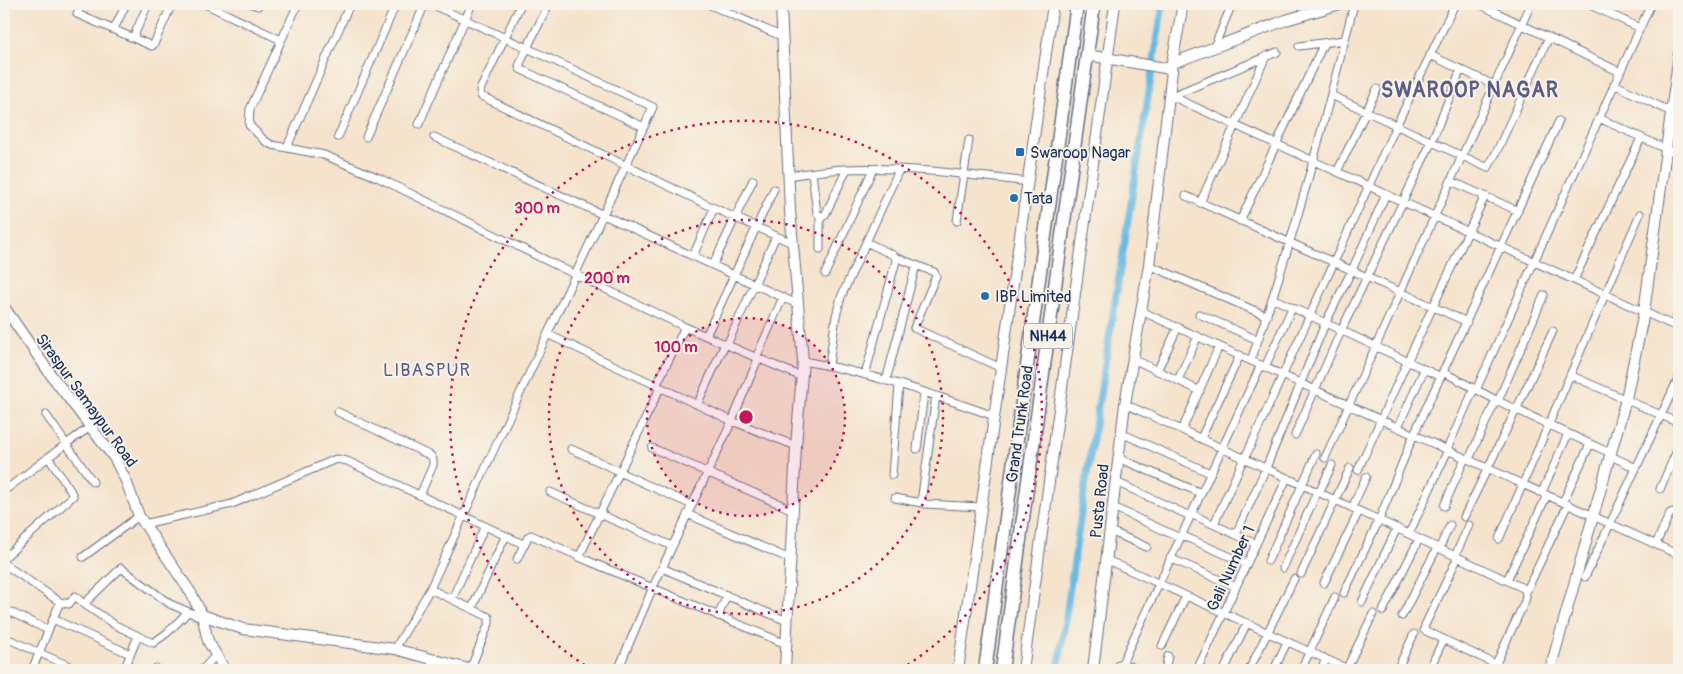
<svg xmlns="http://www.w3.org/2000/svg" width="1683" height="674" font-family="Pangolin,sans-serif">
  <rect width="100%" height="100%" fill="#f7f3e8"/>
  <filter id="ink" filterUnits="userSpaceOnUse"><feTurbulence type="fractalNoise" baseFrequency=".02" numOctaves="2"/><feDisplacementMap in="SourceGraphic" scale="10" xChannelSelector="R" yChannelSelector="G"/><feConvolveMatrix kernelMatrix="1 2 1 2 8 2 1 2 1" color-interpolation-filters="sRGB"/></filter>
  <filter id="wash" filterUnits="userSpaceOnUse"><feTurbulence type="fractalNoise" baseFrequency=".0096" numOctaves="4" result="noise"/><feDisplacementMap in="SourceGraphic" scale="20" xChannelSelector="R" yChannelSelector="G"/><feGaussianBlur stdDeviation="1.12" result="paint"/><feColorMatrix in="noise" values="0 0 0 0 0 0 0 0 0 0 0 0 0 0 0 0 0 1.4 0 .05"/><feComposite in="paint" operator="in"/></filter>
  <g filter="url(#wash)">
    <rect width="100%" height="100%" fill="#f5e3cc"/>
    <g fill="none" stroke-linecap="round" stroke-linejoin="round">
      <path stroke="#66b9e2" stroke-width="7" d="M1058,670L1083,500L1163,4"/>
    </g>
  </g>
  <g filter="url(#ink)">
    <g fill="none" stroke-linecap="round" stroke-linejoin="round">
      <g stroke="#676e84" stroke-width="9">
        <path id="street" d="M82,4L77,14L152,46L154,44L172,4
          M205,4L281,40
          M252,4L258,6
          M298,4L250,109L249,125L265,141L272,145L324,155L379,178L574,274L685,327L802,377
          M431,4L527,48L549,4
          M521,4L480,90L481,96L714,208L792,243
          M708,4L783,37
          M1479,4L1620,72
          M1588,4L1640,28
          M114,29L126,4
          M133,38L148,4
          M1299,46L1345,40
          M1214,47L1232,4
          M1430,55L1494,85
          M1614,84L1671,112
          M1169,95L1679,328
          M1331,95L1488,168L1497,151L1549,37
          M1172,96L1277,52
          M1599,118L1679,155
          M419,124L472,4
          M338,137L396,4
          M366,137L425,4
          M434,137L797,304
          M287,147L350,4
          M1337,172L1377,89
          M812,173L817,213L822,217L825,215L847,169
          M788,176C807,173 826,170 845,169C905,166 969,175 1029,182
          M1451,181L1518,211
          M1186,196L1467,322
          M1200,203L1266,56
          M957,221L969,140
          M1240,221L1324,43
          M820,249V217
          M693,256L714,208
          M895,257L934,272L936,276L914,328L1001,368
          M713,265L753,180
          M1149,265L1267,316
          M825,274L873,169
          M1574,280L1641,138
          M1272,298L1441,377
          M1141,311L1679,555
          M1199,314L1258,340
          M1673,325L1679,312
          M547,334L732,421L758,359
          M706,336L774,189
          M727,345L776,236
          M756,358L783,297
          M1133,359L1200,391
          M1251,360C1293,244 1324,123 1354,4
          M803,361C868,372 932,394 994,416
          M829,365L836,316L841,297L899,170
          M1265,367L1292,308
          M1157,371L1178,327
          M1443,372L1498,401L1610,453
          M865,375L896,261L895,257L893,255L866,242
          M1570,375L1679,423
          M1178,380L1198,336
          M886,381L916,265
          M656,386L685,327
          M660,388L579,557L786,644
          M1476,390L1651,4
          M936,396L921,502L925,504L981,507
          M1498,401L1544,295
          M1125,404L1379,520L1525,589L1526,596L1525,601L1493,670
          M697,405L725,344
          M338,412L431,456L433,460V465L420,495
          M46,415L93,482
          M1398,427L1424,370
          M1182,430L1219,346
          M1121,433L1210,473
          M1295,435L1341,331L1431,143L1461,69
          M1201,438L1240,355
          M652,448L793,510
          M571,449L619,471
          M917,449L924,393
          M1447,449L1474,389
          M1609,455L1636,468
          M1118,458L1201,493
          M1245,458L1396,126L1455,4
          M1325,458L1531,4
          M1469,459L1496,400
          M1358,470L1407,362L1485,196
          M619,472L692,505
          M892,475L899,384
          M1116,482L1190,516
          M1660,489L1679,446
          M4,491L66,444L90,427
          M550,492L672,546
          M1542,492L1568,434
          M1319,493L1332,465
          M895,498L922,503
          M1563,502L1590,444
          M1444,506L1465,458
          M1113,507L1180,538
          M1352,508L1366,477
          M687,514L790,559
          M1191,514L1256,544
          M1464,517L1516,410L1553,331
          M144,524L232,504L336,459L347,461L521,543
          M1214,524L1244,458
          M1110,531L1147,547
          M1236,534L1266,468L1325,324L1352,270L1386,194
          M1409,534L1448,450
          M1181,535L1247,564
          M1499,539L1640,214
          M1656,544L1670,513L1673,512L1679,514
          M1439,549L1450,525
          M1455,556L1469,525
          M83,557L139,516
          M1458,557L1425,625L1424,630L1508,670
          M4,558L73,496L70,490L48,457
          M1170,558L1236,587
          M517,559L528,537L531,535L578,556
          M1107,560L1350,670
          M1268,561L1316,454
          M4,564L60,602L69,604L75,596L84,604L121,568L170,604L203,618
          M662,568L787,621
          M1283,568L1317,492
          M1301,574L1350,468
          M1585,577L1679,377
          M1507,580L1547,495
          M1324,583L1359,511
          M430,589L489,617V623L470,670
          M1526,592L1568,504
          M1344,593L1379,520L1414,434L1559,121
          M452,599L485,526
          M1362,602L1397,528
          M84,604L115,625L153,643L167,633L188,612
          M472,608L505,537
          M4,609L48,630
          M1383,611L1419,539
          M718,616L727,595
          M1402,616L1437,548
          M53,619L130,654
          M4,637L78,670
          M1162,646L1186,596
          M395,649L430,589L496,445L653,107L527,48L519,66L520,69L644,127
          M1122,663L1261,365
          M32,670L60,602
          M124,670L138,636
          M155,670L156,668
          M202,670L216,655
          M618,670L653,587L732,421L796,446
          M1116,670L1119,664L1122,663L1139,670
          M1165,670L1168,656
          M1197,670L1287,478
          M1224,670L1247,623
          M1249,670L1294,579
          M1274,670L1287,642
          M1301,670L1335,597
          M1321,670L1326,659
          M1346,670L1373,614
          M1397,670L1414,634
          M1429,670L1443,640"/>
      </g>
      <g stroke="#676e84" stroke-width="12">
        <path id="secondary" d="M781,4L790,210L803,361L796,446L785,670
          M1087,55L1171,69L1172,71L1149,265L1125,404L1093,670
          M1173,63L1286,20L1340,4
          M1171,68L1183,4
          M4,307L51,375L115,459L126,481L139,516L191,593L202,615L208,641L225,670
          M202,615L243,629L395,649L472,670
          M958,670L1053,4
          M1023,670L1115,4
          M1550,670L1626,399L1644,312L1679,54"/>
      </g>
      <g stroke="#676e84" stroke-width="15">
        <path id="highway" d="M985,670L1077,4
          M1002,670L1094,4"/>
      </g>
      <use href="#street" stroke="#fff" stroke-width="7"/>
      <use href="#secondary" stroke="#fff" stroke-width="10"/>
      <use href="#highway" stroke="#fff" stroke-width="12"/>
    </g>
  </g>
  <circle cx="746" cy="417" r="99" fill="#c2185b" fill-opacity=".12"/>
  <g fill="none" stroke="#c2185b" stroke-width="2.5" stroke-dasharray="2.5 5">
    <circle cx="746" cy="417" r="99"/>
    <circle cx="746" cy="417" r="197"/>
    <path d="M591 669A296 296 0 1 1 901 669"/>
  </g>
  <g fill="#1f6fb2" stroke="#f7f3e8" stroke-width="2">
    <rect x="1015" y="147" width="10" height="10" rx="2.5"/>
    <circle cx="1014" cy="198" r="5"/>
    <circle cx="985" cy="296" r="5"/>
  </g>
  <g text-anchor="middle" stroke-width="4" stroke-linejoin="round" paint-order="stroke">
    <rect fill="#f7f3e8" stroke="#5d6a87" stroke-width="1" x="1024" y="323.5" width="48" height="25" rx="4"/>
    <g font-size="15" font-weight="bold" fill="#1b2f5e">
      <text x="1048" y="341">NH44</text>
    </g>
    <g font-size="16" fill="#1b2f5e" stroke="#f7f3e8" text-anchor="start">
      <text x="1030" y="158">Swaroop Nagar</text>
      <text x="1024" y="204">Tata</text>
      <text x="995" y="302">IBP Limited</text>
    </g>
    <g font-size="16" fill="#1b2f5e" stroke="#f7f3e8">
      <text transform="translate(87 400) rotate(54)" y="6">Siraspur Samaypur Road</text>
      <text transform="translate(1019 424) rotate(-82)" y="6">Grand Trunk Road</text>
      <text transform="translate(1099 501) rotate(-84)" y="6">Pusta Road</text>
      <text transform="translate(1230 568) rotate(-65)" y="6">Gali Number 1</text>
    </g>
    <g font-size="18" letter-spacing="1" fill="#5c5c88" stroke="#f7f3e8">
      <text x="427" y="376">LIBASPUR</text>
    </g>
    <g font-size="21" font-weight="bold" letter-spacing="1" fill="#5c5c88" stroke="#f7f3e8">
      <text x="1470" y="97">SWAROOP NAGAR</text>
    </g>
  </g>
  <circle cx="746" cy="417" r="8" fill="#c2185b" stroke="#f7f3e8" stroke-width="2.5"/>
  <g font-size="15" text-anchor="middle" font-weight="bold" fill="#c2185b" stroke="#f7f3e8" stroke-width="4" stroke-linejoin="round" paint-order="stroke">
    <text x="537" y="213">300 m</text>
    <text x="607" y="283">200 m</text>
    <text x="676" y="352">100 m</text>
  </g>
  <rect width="1683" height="674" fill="none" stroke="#f7f3e8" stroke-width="20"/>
</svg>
